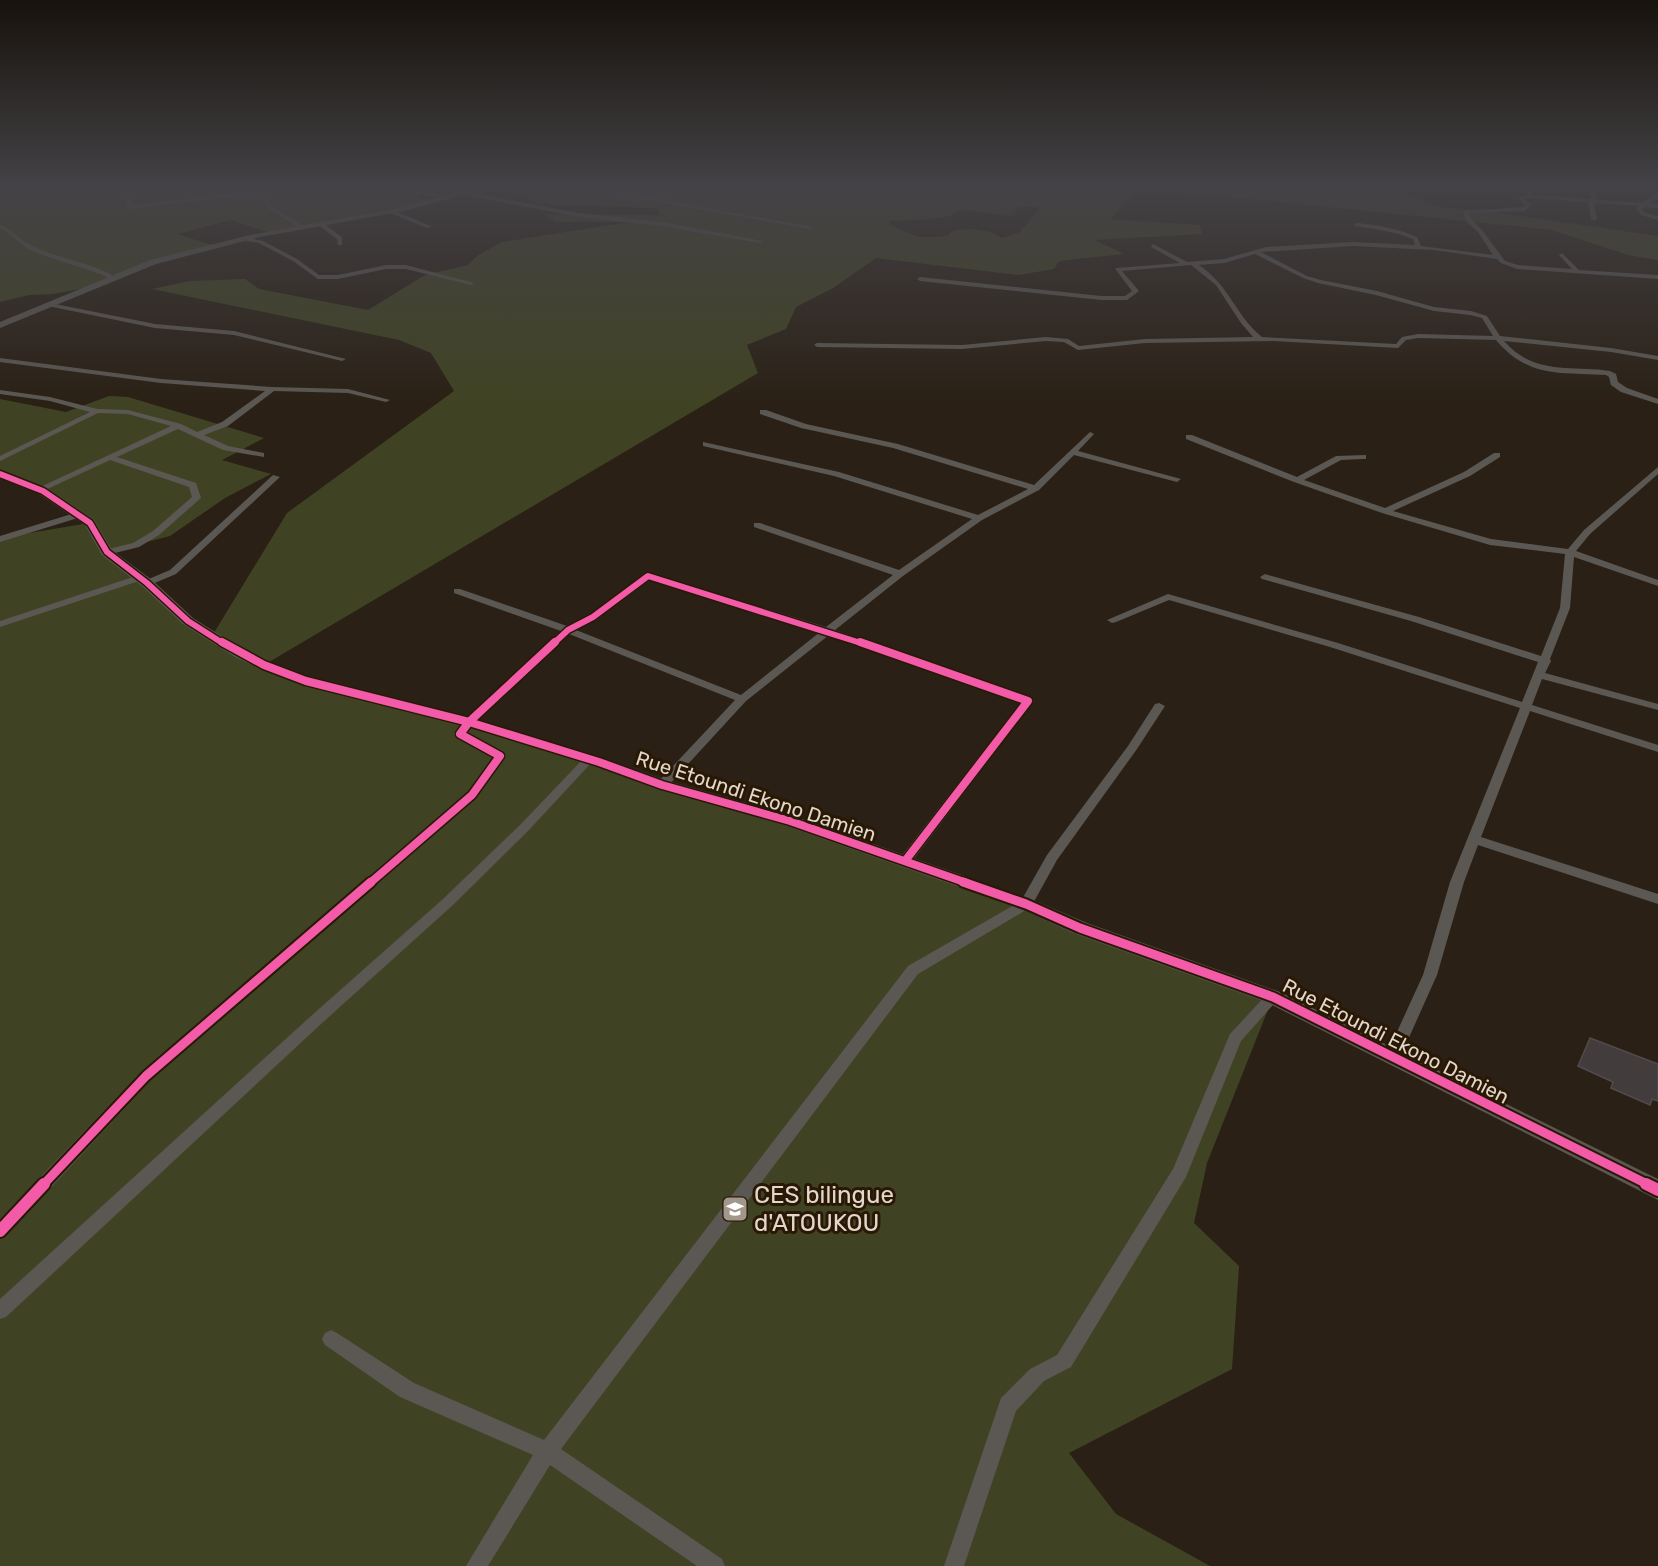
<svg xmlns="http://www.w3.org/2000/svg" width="1658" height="1566" font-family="Rubik,sans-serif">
  <rect width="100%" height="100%" fill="#2a2015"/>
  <path fill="#404323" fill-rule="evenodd" d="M0,185H385L386,187L424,193L418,196L420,199L439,201L269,233L231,220L177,234L215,246L173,257L101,285L53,294L29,295L0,302Z
    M502,185H1140L1111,219L1199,225L1202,234L1095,240L1124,254L1059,261L1054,269L1019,275L876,258L833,288L796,307L786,329L747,345L758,373L264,665L306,681L405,704L790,821L1273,997L1207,1163L1194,1223L1239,1266L1232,1369L1069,1453L1116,1514L1210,1566H0V538L89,523L43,491L0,474V399L66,412L109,396L128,397L264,438L222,460L271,474L225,498L170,536L108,552L212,636L287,513L454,391L431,353L399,340L152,289L189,281L245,279L259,289L368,310L425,275L468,265L477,256L502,242L630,222H555L544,214L661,215L656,208L539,204ZM1019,207H1038L1039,210L1020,232L1002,238L991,232L974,229L954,230L948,235L940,237H919L891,226L889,221L934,219L951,216L957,211L964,210L1009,216L1016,215L1015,210Z
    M1178,185H1374L1373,186L1400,192L1441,207L1494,212L1658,236V260L1628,255L1552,230L1184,192Z"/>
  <path fill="#423c3c" stroke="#504b4c" stroke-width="1.5" d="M1590,1038L1658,1064V1101L1652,1099L1650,1105L1611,1088L1613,1082L1578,1066Z"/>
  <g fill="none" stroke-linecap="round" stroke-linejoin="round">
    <path fill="#5b5752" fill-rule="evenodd" d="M62,185H75L34,192L31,190Z
      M112,185H116L124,195L131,197L133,205L251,191L247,185H252L256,191L264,194L273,207L306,228L301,229L269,209L260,196L254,194L130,209L127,207L126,199L120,197Z
      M305,185L426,191L451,198L448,200L426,195Z
      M566,185H576L649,197L685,185H691L655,199L813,227L810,229Z
      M1524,185H1528L1533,195L1592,199L1587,185H1592L1598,200L1643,203L1658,192V197L1649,204H1658V208L1645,207L1642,209L1645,213L1658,216V220L1641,215L1636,209L1639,206L1594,203L1597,219L1594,221L1591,219L1588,202L1531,198L1525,199L1531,205L1525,211L1469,213L1472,220L1482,230L1505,261L1518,265L1572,269L1559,255L1562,253L1579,270L1658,275V279L1517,269L1501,263L1497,259L1434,250L1353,246L1261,252L1307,276L1321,280L1377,291L1434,307L1471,311L1487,316L1500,336L1611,348L1658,356V360L1611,352L1504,341C1535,376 1569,365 1610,371L1616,374L1618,382L1627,388L1658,399V404L1621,392L1611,385L1609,377L1606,375C1560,372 1528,378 1496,340L1418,338L1406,340L1398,348L1274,341L1145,343L1078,350L1064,342L1046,341L962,349L817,347L814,345L817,343L962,345L1046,337L1068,339L1079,346L1145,339L1253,337L1241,323L1216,285L1191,265L1122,271L1139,291L1127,300H1101L920,281L917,279L920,277L1101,296H1125L1132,291L1116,270V268L1180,263L1151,247L1153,244L1187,262L1224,259L1266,247L1353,242L1415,245L1413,239C1393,231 1375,229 1354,226L1356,223C1377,225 1397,228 1417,237L1421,246L1493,255L1478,232L1466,221L1463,211L1523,207L1525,205L1518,198L1528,195ZM1255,254L1303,278L1318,283L1376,295L1434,311L1470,315L1482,318L1493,336L1418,334L1402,337L1396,344L1262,337C1235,315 1230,286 1199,265L1224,263Z
      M462,191L579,213L661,222L763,241L760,243L661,226L579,217L460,194Z
      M392,210L431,226L432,227L427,228L390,213Z
      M320,224H324L342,237V245H338L337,239L320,226Z
      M0,225C12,228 16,237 27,243C54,259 90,261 115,277L110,278C84,267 56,261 30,250C19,244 12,233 0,229Z
      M243,237L263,241L297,259L319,275H338L386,265H406L474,283L471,285L406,269H386L338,279H318L293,261L259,243L241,240Z
      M50,303L155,324L234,331L346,359L342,361L234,335L155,328L48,306V304Z
      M0,358L161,379L272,387L348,389L390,400L386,402L348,393L274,391L228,426L204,435L228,446L264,453V457L223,450L178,429L117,457L196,483L201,498L159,535L139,547L107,555L104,554V550L133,543L153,531L192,497L189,487L110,460L43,491L36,489L171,426L128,414L98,413L0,461V456L90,412L50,401L0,394V390L50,397L97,409L128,410L181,424L197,432L222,422L265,391L161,383L0,362Z
      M760,410H766L806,424L898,444L1034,485L1090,432L1094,434L1078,451L1181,479L1177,482L1074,455L1039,490L982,520L903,576L835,630L1032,699L1034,701L910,864L905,865L899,861L900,858L1021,702L829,635L746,701L666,788H658L656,785L658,782L735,700L569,634L473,724L467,733L506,756L476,798L151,1080L6,1236L0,1239V1219L141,1072L468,792L493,757L454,734L465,720L561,631L454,593V589H460L567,626L589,615L648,573L826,627L893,575L754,527V523H760L899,570L972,519L834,476L703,446V442L839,472L978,515L1028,489L893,448L801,428L760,414ZM649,580L820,632L741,695L576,630L597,619Z
      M1186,435H1192L1297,477L1336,456L1366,455V459H1363L1341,460L1304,480L1385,508L1464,472L1494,453H1500V457L1470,476L1393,511L1491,539L1568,549L1584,530L1658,467V474L1590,534L1576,551L1658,580V586L1574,557L1570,608L1550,659L1551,661L1545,673L1658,704V710L1542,679L1532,705L1658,745V752L1530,711L1481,837L1658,894V904L1478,845L1464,882L1437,975L1398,1062L1393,1064L1388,1062L1385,1058L1423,975L1450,882L1520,708L1330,647L1169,600L1116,622L1112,623L1107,620L1168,594L1338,643L1522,702L1538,662L1411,621L1262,579L1260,577L1265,574L1268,575L1419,617L1541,656L1560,608L1565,554L1490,545L1382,513L1294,482L1186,439Z
      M273,475L280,477L176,574L150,585H144V581L170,570Z
      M78,512L82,515L81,517L0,542V536Z
      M139,575L144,578L142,580L0,627V621Z
      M1159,703L1165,706L1137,749L1057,860L1031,907L918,974L561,1449L722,1559L725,1566H697L550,1465L488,1566H466L533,1455L400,1397L325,1345L322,1339L325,1333L331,1330L337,1333L414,1383L544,1440L908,966L1021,901L1047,855L1128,746L1155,704Z
      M589,755L595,759L593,761L528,831L453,905L321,1024L6,1317L0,1319V1299L311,1016L443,899L520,825L585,757Z
      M1273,992L1278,993L1280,997L1241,1041L1186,1177L1071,1367L1044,1381L1016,1411L964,1566H944L1001,1398L1030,1369L1057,1355L1173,1169L1230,1034L1268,993Z"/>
    <path fill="#5b5752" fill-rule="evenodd" d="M476,185H486L459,196L404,211L260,237L156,264L0,328V322L150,260L250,235L404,207Z
      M0,471L47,488L94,520L112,550L152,580L193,618L245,651L269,662L311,678L474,719L605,759L668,781L796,817L1033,900L1087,923L1280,992L1658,1179V1200L1266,1002L1073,933L1019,908L784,825L656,789L593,765L464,725L301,684L259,668L235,657L183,624L142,586L102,555L85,525L39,494L0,478Z"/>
    <g stroke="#291804" stroke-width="9">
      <path id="cycleway-far3" d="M0,474L43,491L90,523L107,552L147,583L188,621L224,644
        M553,644L568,630L593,617L648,576L864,644"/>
    </g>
    <g stroke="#291804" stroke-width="11">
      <path id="cycleway-far2" d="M222,642L264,665L306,681L469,722L599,762L662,785L790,821L967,883
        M860,642L1028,701L905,861
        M370,883L472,795L500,756L460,734L469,722L555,642"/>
    </g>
    <g stroke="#291804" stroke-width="13">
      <path id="cycleway-far1" d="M963,882L1026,904L1080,928L1273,997L1649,1185
        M43,1185L146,1076L371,882"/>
    </g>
    <g stroke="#291804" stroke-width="16">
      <path id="cycleway" d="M1646,1184L1658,1190
        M0,1231L44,1184"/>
    </g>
    <use href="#cycleway-far3" stroke="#f35aa7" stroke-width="6"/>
    <use href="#cycleway-far2" stroke="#f35aa7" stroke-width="8"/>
    <use href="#cycleway-far1" stroke="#f35aa7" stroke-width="9"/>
    <use href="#cycleway" stroke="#f35aa7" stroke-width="12"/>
  </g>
  <linearGradient id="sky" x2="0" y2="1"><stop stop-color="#17120c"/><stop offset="0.46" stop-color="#444246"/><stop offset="1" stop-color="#444246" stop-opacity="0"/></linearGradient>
  <rect width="1658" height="404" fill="url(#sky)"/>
  <defs>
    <g id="school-square" transform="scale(1.35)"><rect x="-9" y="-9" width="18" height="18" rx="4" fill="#a2978b" stroke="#291804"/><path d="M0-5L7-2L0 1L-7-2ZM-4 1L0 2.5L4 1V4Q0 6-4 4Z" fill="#fff"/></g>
  </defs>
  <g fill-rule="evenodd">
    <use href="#school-square" x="735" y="1209"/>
  </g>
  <g text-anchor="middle" stroke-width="6" stroke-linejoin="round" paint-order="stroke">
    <g font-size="20" fill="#e3d7cb" stroke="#291804">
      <text transform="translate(756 796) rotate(18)" y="7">Rue Etoundi Ekono Damien</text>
      <text transform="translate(1396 1041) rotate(27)" y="7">Rue Etoundi Ekono Damien</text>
    </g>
    <g font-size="24" fill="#e3d7cb" stroke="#291804" text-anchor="start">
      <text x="754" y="1203">CES bilingue<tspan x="754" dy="28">d'ATOUKOU</tspan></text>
    </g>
  </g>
</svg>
